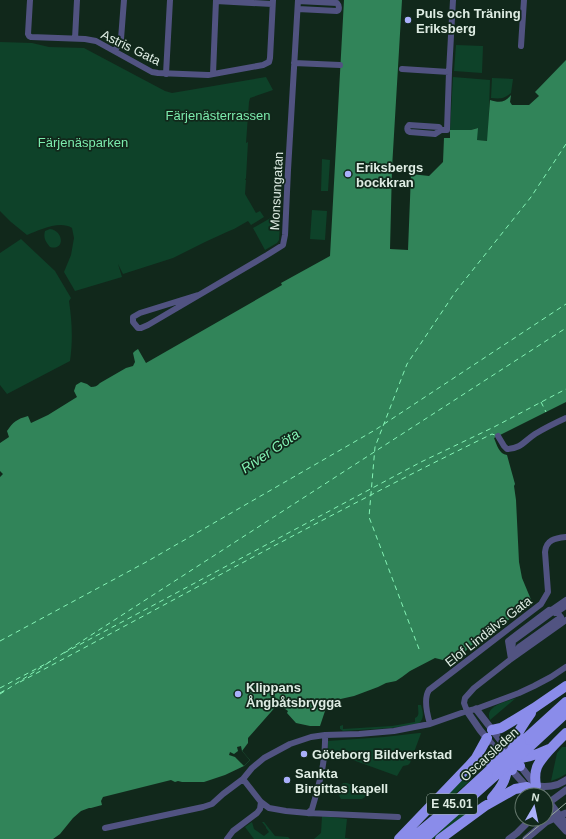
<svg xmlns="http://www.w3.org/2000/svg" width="566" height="839" font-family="Helvetica,sans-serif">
  <rect width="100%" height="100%" fill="#11281b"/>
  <path fill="#0e4229" d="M0,42L32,43L49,47L84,48L165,91L172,93L266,77L273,90L250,98L249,102L246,143L248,142L246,178L245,180H246L245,194L256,213L260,211L264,217L251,225L248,221L234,229L229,231L205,242L173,258L123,274L118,264L122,277L75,291L64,272L71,255L74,238L72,228C60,220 39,230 27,235L11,222L0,211Z
    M456,45L483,46L482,73L454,71Z
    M453,77L490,80L488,141L477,140V128L471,130H450Z
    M492,78L513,79L511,93C504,99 500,99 491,98Z
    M322,159L330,160L328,191H321Z
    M312,210L327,211L325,240L310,239Z
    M281,212L279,240L277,243L265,250L253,228Z
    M50,229C64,231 65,251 50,247C46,242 43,238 45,231Z
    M21,239L55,271L71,298L69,301C72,321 73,340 70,361L7,394L0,385V253Z
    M516,698L490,720C484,706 506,702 516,698Z
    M418,705H421C423,712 425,719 418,724L391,728L343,731L340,729V726L343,725V729L392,726L415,722V718C420,716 418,711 418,706Z
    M419,733H421L420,736L410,763L408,765L403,766L397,776L328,751V741L384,737Z
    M562,747H566V774L559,778L551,781L557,753Z
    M466,773L472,779L432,814L431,812Z
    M343,783H347L365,790L366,793L365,797L362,799H341C337,794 339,787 343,783Z
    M474,800L477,806L433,839H432L431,838Z
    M322,816L347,819L345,838L351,839H314L321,833Z
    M252,822L254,829L264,836L269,832L266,828V827L262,822H264L275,836L288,837L290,839H254L245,827Z"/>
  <path fill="#318459" d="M344,0H402L392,168L390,249L408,250L411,174L429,176L443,162L444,138H450V130H471L478,128L477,140L487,141L490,100C499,103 505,103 511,95L510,102L512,105H529L539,96L535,92L566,60V402L494,438C497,445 499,454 507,455L515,484L514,486L516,500L519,562L522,578L532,602L490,634H488L469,647L465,652L452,659L443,660L435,658L410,671L402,677L396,681L386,683L378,687L354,696L336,700L332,698L328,708H326L320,726H310L296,723L287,713L288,711L278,704L248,738V743L242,751L250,760L244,766L225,775L204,782H182L178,781L175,782L171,780L103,797L101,801L102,805L91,808H89L81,811L73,818L60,834L53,839H0V477L3,474L0,471V443L9,437L7,431C13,422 17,419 28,416L31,423L48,415L77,397L74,391L76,385L81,382L87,384L91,387C95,387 97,386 100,383L126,368L133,366L135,362L133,353L135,351L138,349L146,363L282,285L281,283L330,256Z"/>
  <path fill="#11281b" d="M241,746L242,751L250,760L244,766L235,757L229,755L230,752L234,754L238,751L237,747Z"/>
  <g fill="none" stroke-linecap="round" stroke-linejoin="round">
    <path stroke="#84f3b5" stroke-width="1" stroke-dasharray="5 4" stroke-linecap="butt" d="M541,402L546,412
      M0,641L148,561L375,430L566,304
      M419,649L369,517L375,447L407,364L456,291L531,197L566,144
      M64,653L421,462L494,427L566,389
      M20,682C177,599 332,512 492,434L495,435
      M0,688L51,661
      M0,693L7,689
      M0,694L566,328"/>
    <path stroke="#515381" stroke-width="6" d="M30,0L28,34L29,36L31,37L85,39L96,41L152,72L158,73L208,75L263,65L269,62L270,58L273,0
      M216,1L272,4
      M298,9L337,11C340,10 339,5 337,3L298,1
      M75,39L77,0
      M521,46L524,0
      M115,51L121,39L124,0
      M294,63L340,65
      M402,69L449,72
      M166,74L170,0
      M213,74L216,0
      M441,130L439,127L409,125C407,127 407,129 408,131L410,132L435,134L441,130H447L449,72L453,0
      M198,295L140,313L133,317V322L138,328H141L148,325L267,255L283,245L285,235L288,170L298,0
      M498,436L504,446L507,449C522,448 523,442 535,434C545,428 555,423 566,418
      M553,609L555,613L557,612L561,617L519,647L511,659L508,641L517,634L549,610V611Z
      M553,609L566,600
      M557,612L566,606
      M512,652L513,641L554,611
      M467,711L464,703L465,698L474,688L511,659L566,620
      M430,724C427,714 423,699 429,690L541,604L548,592L545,552C546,540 555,538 566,537
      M243,779L261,802L269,808L286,811L308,813L398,817
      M308,813L312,809C319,785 326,761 325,735
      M105,828L203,807L212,804L223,794L243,779L252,768L264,758L290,744L311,737L325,735L359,734L394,731L430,724L467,711L476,709L519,693L534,686L551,677L566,667
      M227,839L233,831L257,813L260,809L261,802"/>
    <path stroke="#515381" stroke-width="7" d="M476,709L536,786L544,795
      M467,711L480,730L498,752
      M509,767L534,795
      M536,786C547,787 556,787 566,780
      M546,798L566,824
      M547,804L566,790
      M546,809L566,831
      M509,839L517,833L531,819
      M526,839L546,822L566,813"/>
    <path stroke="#8a8cea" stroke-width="10" d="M492,730L501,728L516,719L534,708L566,686
      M521,743L566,702
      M497,749C500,752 504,755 508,757C519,762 538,754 549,749
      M527,749L566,713
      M470,767C489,757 501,758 520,766
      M512,770C510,743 516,734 531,713
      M536,786C535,780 535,772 537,767C541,757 558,741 566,733
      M492,798C502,787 507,778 508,763
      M399,839L468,767L476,758L487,738
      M411,839L452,805L492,768
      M424,839L497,774
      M440,839L485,806L515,789L527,787"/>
    <path stroke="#97a89e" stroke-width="1" d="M523,839L566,803"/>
    <path stroke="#8a8cea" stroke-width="10" d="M492,768L521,743
      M497,774L527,749"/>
  </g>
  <g fill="#aab0fb" stroke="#11281b" stroke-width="1.5">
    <circle cx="408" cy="20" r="4"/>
    <circle cx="348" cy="174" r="4"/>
    <circle cx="238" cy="694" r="4"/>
    <circle cx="304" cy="754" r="4"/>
    <circle cx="287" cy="780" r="4"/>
  </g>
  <g text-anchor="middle" stroke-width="3.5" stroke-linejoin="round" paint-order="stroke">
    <rect fill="#11281b" stroke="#a0b1a7" stroke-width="1" x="427" y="794" width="50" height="20" rx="3"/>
    <g font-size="12" font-weight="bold" fill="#deece3">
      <text x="452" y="808">E 45.01</text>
    </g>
    <g font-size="13" font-weight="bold" fill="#deece3" stroke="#11281b" text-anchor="start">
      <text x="416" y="18">Puls och Träning<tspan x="416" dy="15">Eriksberg</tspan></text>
      <text x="356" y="172">Eriksbergs<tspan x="356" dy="15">bockkran</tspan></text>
      <text x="246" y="692">Klippans<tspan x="246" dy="15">Ångbåtsbrygga</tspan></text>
      <text x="312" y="759">Göteborg Bildverkstad</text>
      <text x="295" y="778">Sankta<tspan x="295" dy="15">Birgittas kapell</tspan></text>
    </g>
    <g font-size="13" fill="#deece3" stroke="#11281b">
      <text transform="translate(131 47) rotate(26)" y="5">Astris Gata</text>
      <text transform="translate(276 191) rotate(-87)" y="5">Monsungatan</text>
      <text transform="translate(488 631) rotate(-38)" y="5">Elof Lindälvs Gata</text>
      <text transform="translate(489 754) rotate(-42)" y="5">Oscarsleden</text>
    </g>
    <g font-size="13" fill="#7cebad" stroke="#11281b">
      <text x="218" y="120">Färjenästerrassen</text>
      <text x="83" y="147">Färjenäsparken</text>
    </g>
    <g font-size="14" font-style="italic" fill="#84f3b5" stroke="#11281b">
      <text transform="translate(270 451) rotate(-34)" y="5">River Göta</text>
    </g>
  </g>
  <g transform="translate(534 807) rotate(9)"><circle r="19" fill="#11281b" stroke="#63766b"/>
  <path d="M0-3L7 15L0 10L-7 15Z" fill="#aab0fb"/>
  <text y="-6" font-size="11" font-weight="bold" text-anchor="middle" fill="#deece3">N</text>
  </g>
</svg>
